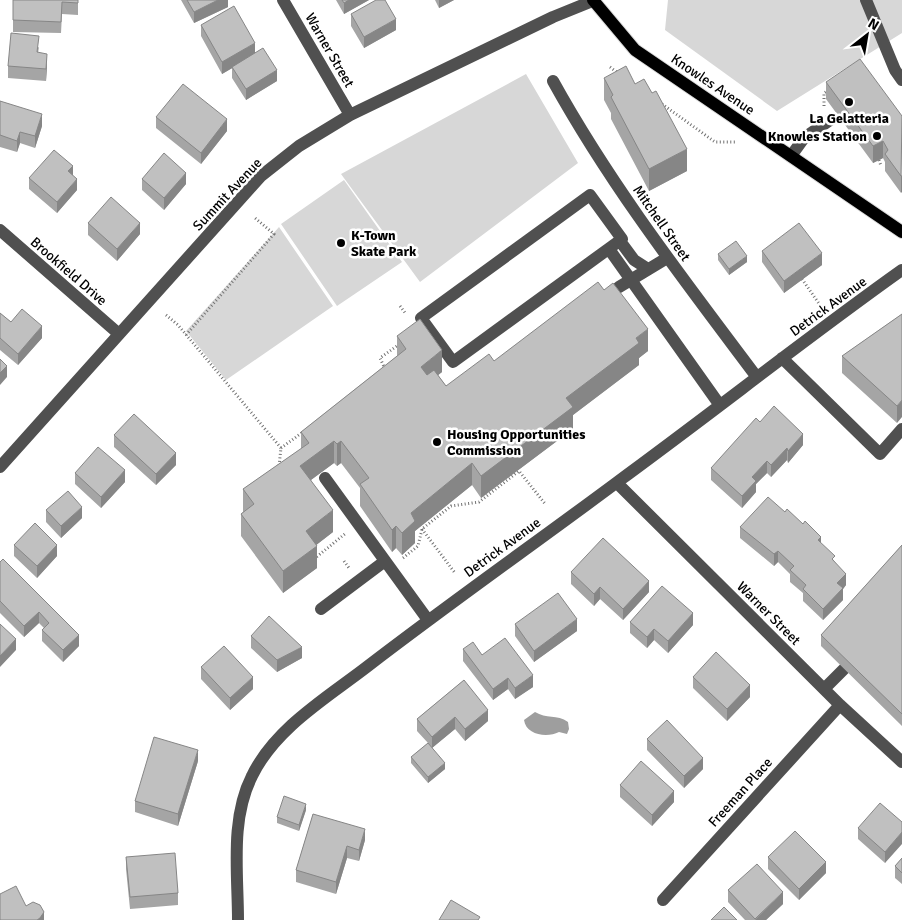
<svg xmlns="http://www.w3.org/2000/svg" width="902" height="920" font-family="Signika,sans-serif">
  <rect width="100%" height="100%" fill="#fff"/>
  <path fill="#d7d7d7" d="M668,0H902V33L777,111L665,30Z
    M526,74L578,163L420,282L341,174Z
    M344,180L402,262L337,306L281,224Z
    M279,227L333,306L226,380L186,331Z"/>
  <path fill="#9e9e9e" d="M535,712C546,719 557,714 568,722L569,729L567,734L559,732C547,738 526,735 524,720Z"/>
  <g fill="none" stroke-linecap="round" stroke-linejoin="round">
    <g stroke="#dbdbdb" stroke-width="14">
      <path id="major" d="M593,0L635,50L902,232"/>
    </g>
    <path stroke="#727272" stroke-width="3" stroke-dasharray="1 2.5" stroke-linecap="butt" d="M610,67L618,73
      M662,104L715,142H737
      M824,106V93L829,90
      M879,160L881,166
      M802,279L822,308
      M400,306L406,314
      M166,315L178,325L281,448L279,466
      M186,335L274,234L255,218
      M385,369L380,358L401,343
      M281,448L303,432
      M422,529L455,573
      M403,558L418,546L422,529L451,506L479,502L519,471L546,505
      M314,559L346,533
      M344,561L349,568"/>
    <path stroke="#505050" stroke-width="12" d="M283,0L350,115
      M866,0L895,70L902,80
      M553,81C611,186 684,280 756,376
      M791,156L804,138L830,120
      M590,195L622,239L453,362L421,318Z
      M0,230L119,334
      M620,241L634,260L648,269
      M609,249L719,404
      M619,287L667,258
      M782,358L880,454L902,429
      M0,467L261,176L299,146L350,115L553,17L595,0
      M325,478L428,620
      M617,483L840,705L902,762
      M321,609L385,561
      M824,689L844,669
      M663,900L840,705
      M238,920C238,873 230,819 252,776C275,728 328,697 368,666C450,603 534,544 616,483C712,413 805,339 902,270"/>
    <use href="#major" stroke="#000" stroke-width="12"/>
  </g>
  <path fill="#a5a5a5" d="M13,0H78V15L62,14L61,33L13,32Z
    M181,0H228V7L194,23Z
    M336,0H369L344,14Z
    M435,0H454L439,8Z
    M351,14L396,30L364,48L351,26Z
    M201,25L255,53L277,81L246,100L232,78V68L222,74L201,36Z
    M39,47L38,53L47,65L46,81L8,78V66Z
    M604,78L635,84L687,171L649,191L611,119V113L604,100Z
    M826,82L902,116L901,193L885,171V162L883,158L873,163L826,99Z
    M0,101L42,126L35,148L20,143L17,152L0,147Z
    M156,117L227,131L201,164L156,128Z
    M29,178L77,190L57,213L29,189Z
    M142,179L186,184L164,210L142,190Z
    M88,223L140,234L117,261L88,235Z
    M762,251L822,265L784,293L762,262Z
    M718,254L747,262L729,275L718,260Z
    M0,313L11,322L42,338L18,365L0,350Z
    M902,314L897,423L842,373V356Z
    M397,336L442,372L438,375L446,386L494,361L648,351L639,358V365L573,415V429L481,498L472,485L415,531V543L402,555L396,548L392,552L360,506V488L341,463L337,466L334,463L311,480L333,532L316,545L317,568L283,593L241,536V514L243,512V489L301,449V432L397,356Z
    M760,422L803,445L788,463L787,460L771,477L767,473L756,484V492L742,508L711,480V468Z
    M114,435L176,465L156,485L114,447Z
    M75,473L125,482L101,508L75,484Z
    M46,510L82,518L61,538L46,522Z
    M740,527L821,544L835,562L846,585L843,589V600L823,620L803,601V593L790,582V574L778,562L774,566L740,538Z
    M14,545L57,556L37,578L14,556Z
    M902,545V726L821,646V635Z
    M0,562L79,646L63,662L42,641V630L44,628L39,623L24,637L0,613Z
    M571,572L649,592L623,620L600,599L594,606L571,584Z
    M630,622L693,625L668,653L654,640L647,648L630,633Z
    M515,624L577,631L534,662L515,636Z
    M251,636L302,658L277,672L251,648Z
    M463,649L482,655L533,687L515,699L508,689L493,700L463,661Z
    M201,667L253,689L230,710L201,679Z
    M693,677L750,697L727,721L693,688Z
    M464,680L488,721L465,741L455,729L432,748L445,769L428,783L411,763V757L428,743L417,731V719Z
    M647,739L703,769L684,788L647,750Z
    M198,761L178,826L135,812V801Z
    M620,785L674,802L652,826L620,797Z
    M306,810L299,831L277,823V817Z
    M313,814L365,840L359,861L347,858L336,894L296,882V870Z
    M902,822L885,863L858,839V828Z
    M126,857L178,893V905L130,909L126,869Z
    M768,857L826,873L799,900L768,869Z
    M902,858V884L895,878V866Z
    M728,890L783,904L766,920H745L728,902Z"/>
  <path fill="#868686" d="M218,0H228V7L194,23V12Z
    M349,0H369L344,14V3Z
    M439,0H454L439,8Z
    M396,19V30L364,48V37Z
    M255,43V55L222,74V62Z
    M47,54V65L46,81V69Z
    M277,70V81L246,100V89Z
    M42,114V126L35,148V136Z
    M227,119V131L201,164V153Z
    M20,132V143L17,152V141Z
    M883,141V158L873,163V146Z
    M687,149V171L649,191V169Z
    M73,166V178L68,171Z
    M186,173V184L164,210V198Z
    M902,175V192L901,193V176Z
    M77,179V190L57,213V202Z
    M140,223V234L117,261V249Z
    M822,253V265L784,293V281Z
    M747,256V262L729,275V269Z
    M42,326V338L18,365V354Z
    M648,329V351L639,358V365L573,415V429L481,498V476L566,398L636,338Z
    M442,350V372L421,389V367Z
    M7,366V377L0,385V373Z
    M902,400V417L897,423V406Z
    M803,434V445L788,463V451Z
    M334,441V463L300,488V466Z
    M341,441V463L337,466V444Z
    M787,448V460L771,477V465Z
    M176,453V465L156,485V474Z
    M767,461V473L756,484V492L742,508V496L752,477Z
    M472,463V485L415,531V543L402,555V533L411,513Z
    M125,470V482L101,508V497Z
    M82,507V518L61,538V526Z
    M333,510V532L306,553V531Z
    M396,526V548L392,552V530Z
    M821,537V548L818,540Z
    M57,545V556L37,578V566Z
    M317,546V568L283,593V571Z
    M778,551V562L774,566V554Z
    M846,574V585L843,589V600L823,620V609L837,583Z
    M649,581V592L623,620V609Z
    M600,587V599L594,606V594Z
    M39,612V623L24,637V626Z
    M693,613V625L668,653V641Z
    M577,619V631L534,662V651Z
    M654,629V640L647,648V637Z
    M79,635V646L63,662V650Z
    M16,639V650L0,667V656Z
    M302,647V658L277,672V660Z
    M533,675V687L515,699V688Z
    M253,677V689L230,710V698Z
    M508,678V689L493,700V689Z
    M750,685V697L727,721V709Z
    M488,710V721L465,741V729Z
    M455,717V729L432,748V737Z
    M198,750V761L178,826V814Z
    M703,758V769L684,788V776Z
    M445,763V769L428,783V777Z
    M674,791V802L652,826V815Z
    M306,804V810L299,831V825Z
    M365,829V840L359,861V850Z
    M902,832V844L885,863V852Z
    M347,846V858L336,894V882Z
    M826,862V873L799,900V889Z
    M783,892V904L766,920H755Z
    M44,912V920H37Z"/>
  <path fill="#c0c0c0" stroke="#868686" d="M13,0H78V3L62,2L61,22L13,20Z
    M187,0H218L194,12Z
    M342,0H349L344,3Z
    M376,0H385L396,19L364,37L351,14Z
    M234,6L255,43L222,62L201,25Z
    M11,33L39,36L37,52L47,54L46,69L8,66Z
    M263,48L277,70L246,89L232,67Z
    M860,59L902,116L901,176L885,154L888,150L883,141L873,146L826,82Z
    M626,66L635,84L644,79L652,93L656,91L687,149L649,169L611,97L613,95L604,78Z
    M183,84L227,119L201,153L156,117Z
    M0,101L42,114L35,136L20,132L17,141L0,135Z
    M54,150L73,166L68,171L77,179L57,202L29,178Z
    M164,153L186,173L164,198L142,179Z
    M111,197L140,223L117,249L88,223Z
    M799,223L822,253L784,281L762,251Z
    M736,241L747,256L729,269L718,254Z
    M598,282L604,290L613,283L648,329L636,338L639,343L566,398L573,407L481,476L472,463L411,513L415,521L402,533L396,526L392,530L360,484L369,478L341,441L337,444L334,441L300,466L333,510L306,531L317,546L283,571L241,514L254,504L243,489L309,443L301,432L406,349L397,336L420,319L442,350L421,367L427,375L434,370L446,386L489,354L494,361Z
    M22,309L42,326L18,354L0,338V313L11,322Z
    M902,314V400L897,406L842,356Z
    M0,359L7,366L0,373Z
    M774,406L803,434L788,451L787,448L771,465L767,461L752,477L756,481L742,496L711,468L756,418L760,422Z
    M134,414L176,453L156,474L114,435Z
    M98,447L125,470L101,497L75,473Z
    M68,491L82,507L61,526L46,510Z
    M768,497L785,512L787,509L803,524L805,521L821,537L818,540L835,556L832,559L846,574L837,583L843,588L823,609L803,589L806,585L790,570L794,566L778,551L774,554L740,527Z
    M35,523L57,545L37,566L14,545Z
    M603,538L649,581L623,609L600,587L594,594L571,572Z
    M902,545V714L821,635Z
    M3,559L79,635L63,650L42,630L49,623L39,612L24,626L0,601V562Z
    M662,586L693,613L668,641L654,629L647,637L630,622Z
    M558,593L577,619L534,651L515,624Z
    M269,616L302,647L277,660L251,636Z
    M0,624L16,639L0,656Z
    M505,638L533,675L515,688L508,678L493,689L463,649L473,642L482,655Z
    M224,646L253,677L230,698L201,667Z
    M716,652L750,685L727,709L693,677Z
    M464,680L488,710L465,729L455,717L432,737L417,719Z
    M667,720L703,758L684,776L647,739Z
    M154,737L198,750L178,814L135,801Z
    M428,743L445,763L428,777L411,757Z
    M641,761L674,791L652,815L620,785Z
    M284,796L306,804L299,825L277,817Z
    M880,803L902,822V832L885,852L858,828Z
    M313,814L365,829L359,850L347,846L336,882L296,870Z
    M795,831L826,862L799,889L768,857Z
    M175,853L178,893L130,897L126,857Z
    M902,858V873L895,866Z
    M757,864L783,892L755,919L728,890Z
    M16,886L26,906L33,902L40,905L44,912L40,918L37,920H0V894Z
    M451,900L480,917L478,920H439Z
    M724,907L737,920H711Z"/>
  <g fill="#000" stroke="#fff" stroke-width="2">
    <circle cx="849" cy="102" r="5"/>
    <circle cx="877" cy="136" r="5"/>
    <circle cx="341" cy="243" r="5"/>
    <circle cx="437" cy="442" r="5"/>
  </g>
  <g text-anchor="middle" stroke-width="5" stroke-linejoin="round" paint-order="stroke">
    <g font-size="14" fill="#000" stroke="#fff">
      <text transform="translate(330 50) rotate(60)" y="5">Warner Street</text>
      <text transform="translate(713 84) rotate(34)" y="5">Knowles Avenue</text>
      <text transform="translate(227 194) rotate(-47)" y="5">Summit Avenue</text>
      <text transform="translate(662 223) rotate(55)" y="5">Mitchell Street</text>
      <text transform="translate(69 271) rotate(41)" y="5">Brookfield Drive</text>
      <text transform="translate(828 306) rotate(-36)" y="5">Detrick Avenue</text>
      <text transform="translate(502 547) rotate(-36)" y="5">Detrick Avenue</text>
      <text transform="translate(769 613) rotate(45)" y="5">Warner Street</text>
      <text transform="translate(740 792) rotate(-48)" y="5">Freeman Place</text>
    </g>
    <g font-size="14" font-weight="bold" fill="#000" stroke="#fff" text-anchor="start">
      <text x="849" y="123" text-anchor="middle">La Gelatteria</text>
      <text x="867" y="141" text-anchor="end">Knowles Station</text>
      <text x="351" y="240">K-Town<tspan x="351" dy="16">Skate Park</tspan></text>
      <text x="447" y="439">Housing Opportunities<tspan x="447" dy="16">Commission</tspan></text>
    </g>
  </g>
  <g transform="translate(867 35) rotate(31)" stroke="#ffffff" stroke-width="4" paint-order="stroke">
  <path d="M0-4L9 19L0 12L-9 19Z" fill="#000000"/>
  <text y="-8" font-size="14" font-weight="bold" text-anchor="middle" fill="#000000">N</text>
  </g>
</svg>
